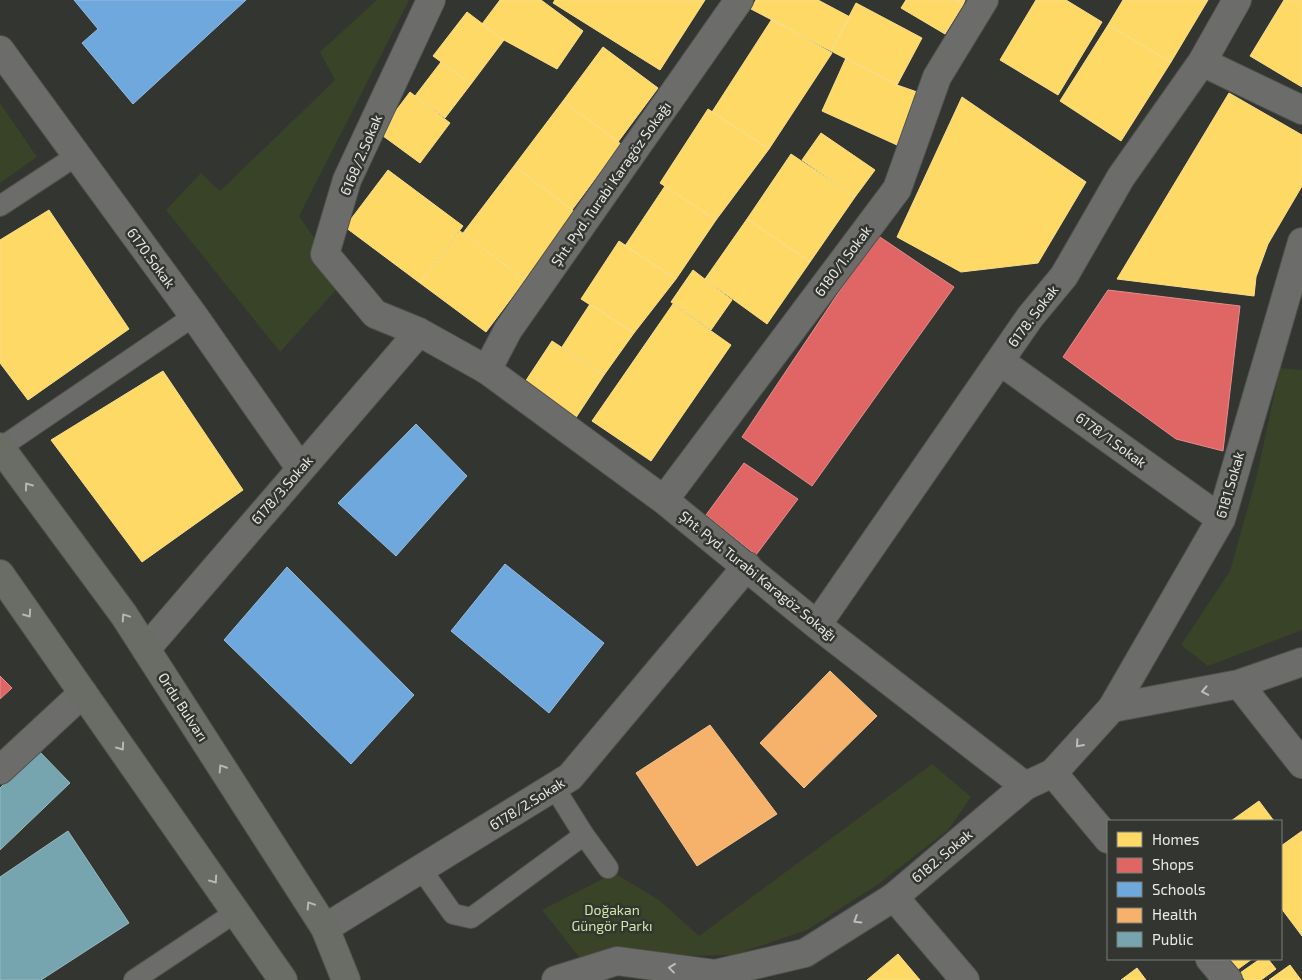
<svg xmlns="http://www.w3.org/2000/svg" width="1302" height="980" font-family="'Exo 2',sans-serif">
  <rect width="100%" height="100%" fill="#333531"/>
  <path fill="#394327" d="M377,0H409L299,216L344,281L280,352L166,210L201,173L220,191L335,80L320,52Z
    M0,103L37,157L0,183Z
    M1280,368L1302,370V630L1208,666L1181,645L1230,571L1257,475Z
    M932,764L971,797L948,830L877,885L807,930L733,955L580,958L542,910L614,873L659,900L699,936Z"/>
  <path fill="#ffd966" stroke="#f8de8c" d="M500,0H541L583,31L557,69L504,40L482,24Z
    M555,0H705L660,70L553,3Z
    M756,0H818L850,17L831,51L751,9Z
    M906,0H955L963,5L945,34L901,8Z
    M955,0H965L963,5Z
    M1036,0H1066L1102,22L1058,95L1000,60Z
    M1123,0H1208L1171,62L1108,25Z
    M1284,0H1302V87L1250,56Z
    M856,3L922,38L897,85L831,51Z
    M467,12L504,40L471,84L433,56Z
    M772,19L832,53L769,149L712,112Z
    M1108,25L1171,62L1121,141L1060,101Z
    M603,47L658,88L618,142L563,101Z
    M846,58L897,85L920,93L897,145L822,111Z
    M441,62L471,84L445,118L415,96Z
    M410,92L450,123L420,163L379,133Z
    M1229,93L1302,135V186L1268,244L1256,277L1254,296L1117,279Z
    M962,97L1086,182L1038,263L961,272L897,237Z
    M563,101L621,144L572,210L514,166Z
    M708,109L769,149L716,220L660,183Z
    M821,133L875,170L855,197L802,160Z
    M791,154L855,197L810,262L747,219Z
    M514,166L575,212L525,280L463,233Z
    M388,170L463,226L420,283L345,227Z
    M665,186L716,220L676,279L625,246Z
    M49,210L129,329L28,400L0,363V240Z
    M747,219L810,262L767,324L705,279Z
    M460,231L525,280L486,332L420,283Z
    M619,241L676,279L634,333L581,299Z
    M693,270L732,300L711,330L671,302Z
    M590,304L634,333L604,375L562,347Z
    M673,304L731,345L651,461L592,421Z
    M552,341L604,375L575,419L523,385Z
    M163,371L243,490L142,562L51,440Z
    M1259,801L1274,821H1231Z
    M1302,831V936L1281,908V846Z
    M898,954L920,980H867Z
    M1224,959H1252L1234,972Z
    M1260,959H1268L1276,969L1261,980H1245L1240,973Z
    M1290,965L1301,980H1269Z
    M1137,968L1146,980H1121Z"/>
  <path fill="#e06666" stroke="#e28d8c" d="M877,235L954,287L812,486L742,437Z
    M1108,290L1240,306L1223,451L1176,439L1063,357Z
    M744,463L798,499L756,555L706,515Z
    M0,676L12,688L0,699Z"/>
  <path fill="#6fa8dc" stroke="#93bcdf" d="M74,0H246L133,104L82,43L98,29Z
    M416,424L467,476L396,556L338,503Z
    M505,564L604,643L549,713L451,631Z
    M287,567L414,695L351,764L224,640Z"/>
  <path fill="#f6b26b" stroke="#f2c290" d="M830,671L877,716L804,788L760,743Z
    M710,725L777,814L697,866L636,773Z"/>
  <path fill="#76a5af" stroke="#98b9bf" d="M38,750L70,783L0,850V788Z
    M68,831L129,923L41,980H0V877Z"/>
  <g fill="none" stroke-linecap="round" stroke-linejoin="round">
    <g stroke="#51524e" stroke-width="22">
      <path id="service" d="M0,206L76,156
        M0,448L194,316
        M554,787L584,835L608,868
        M421,869L453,914L471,918L584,835
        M134,980L236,912"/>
    </g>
    <g stroke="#51524e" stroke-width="30">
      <path id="minor" d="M431,0L347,180L325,254L375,314L419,332L487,370L664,500L817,625L1025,786
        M0,50L194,316L300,468
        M1202,62L1302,110
        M1000,361L1221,519
        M664,500L897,189L937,77L984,0
        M817,625L1030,317L1064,276L1121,177L1202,62L1237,0
        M146,649L419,332
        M1239,684L1302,764
        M1112,708L1221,519L1302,242
        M1112,708L1239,684L1302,662
        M0,770L83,693
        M1053,773L1108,839
        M894,897L965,980
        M325,928L570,777L747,566
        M1210,959L1228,980"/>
    </g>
    <g stroke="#51524e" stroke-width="30">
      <path id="tertiary" d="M487,370L508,330L739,0
        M556,980L617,961L715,974L805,953L894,897L1025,786L1053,773L1112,708"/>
    </g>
    <g stroke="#51524e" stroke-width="30">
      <path id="secondary" d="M0,447L124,615L325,928L346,980
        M0,574L283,980"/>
    </g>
    <use href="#service" stroke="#6c6d6b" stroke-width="20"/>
    <use href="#minor" stroke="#6c6d6b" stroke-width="28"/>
    <use href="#tertiary" stroke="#6c6d6b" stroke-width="28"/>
    <use href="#secondary" stroke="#6a6c66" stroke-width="28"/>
  </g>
  <defs><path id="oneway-chevron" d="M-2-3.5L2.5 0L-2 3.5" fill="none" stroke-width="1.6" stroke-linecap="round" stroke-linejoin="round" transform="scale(1.25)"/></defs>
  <g stroke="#b6b7b2">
    <use href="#oneway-chevron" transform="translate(28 486) rotate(-126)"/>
    <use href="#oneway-chevron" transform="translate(28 614) rotate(55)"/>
    <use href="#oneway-chevron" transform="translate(125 617) rotate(-124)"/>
    <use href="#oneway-chevron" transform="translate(121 747) rotate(55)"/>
    <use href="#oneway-chevron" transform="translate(222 768) rotate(-123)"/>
    <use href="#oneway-chevron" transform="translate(214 880) rotate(55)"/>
    <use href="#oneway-chevron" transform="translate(310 905) rotate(-123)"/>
  </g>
  <g stroke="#bdbeba">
    <use href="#oneway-chevron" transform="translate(1205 691) rotate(169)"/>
    <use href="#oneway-chevron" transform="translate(1079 744) rotate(132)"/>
    <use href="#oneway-chevron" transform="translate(857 920) rotate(148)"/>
    <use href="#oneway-chevron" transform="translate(672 968) rotate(-173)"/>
  </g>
  <g text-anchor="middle" stroke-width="5" stroke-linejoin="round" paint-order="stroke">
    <g font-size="14" fill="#e8e9e5" stroke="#333630">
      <text transform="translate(361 155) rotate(-67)" y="5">6168/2.Sokak</text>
      <text transform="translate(611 184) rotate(-55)" y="5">Şht. Pyd. Turabi Karagöz Sokağı</text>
      <text transform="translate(151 258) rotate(54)" y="5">6170.Sokak</text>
      <text transform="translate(843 261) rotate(-53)" y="5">6180/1.Sokak</text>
      <text transform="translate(1033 316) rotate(-53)" y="5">6178. Sokak</text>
      <text transform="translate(1111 440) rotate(36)" y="5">6178/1.Sokak</text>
      <text transform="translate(1230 485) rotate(-74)" y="5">6181.Sokak</text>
      <text transform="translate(282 490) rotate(-49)" y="5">6178/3.Sokak</text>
      <text transform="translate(758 576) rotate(39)" y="5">Şht. Pyd. Turabi Karagöz Sokağı</text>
      <text transform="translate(183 707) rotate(57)" y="5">Ordu Bulvarı</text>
      <text transform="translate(527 804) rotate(-32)" y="5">6178/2.Sokak</text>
      <text transform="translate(942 856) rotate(-40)" y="5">6182. Sokak</text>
    </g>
    <g font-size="14" fill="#cde5a7" stroke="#333630">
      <text x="612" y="915">Doğakan<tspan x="612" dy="16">Güngör Parkı</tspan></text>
    </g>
  </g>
  <rect x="1107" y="820" width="175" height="140" fill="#333630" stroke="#7b7e78"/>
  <rect x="1117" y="832" width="25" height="15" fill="#ffd966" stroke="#7b7e78"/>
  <text x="1152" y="845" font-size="15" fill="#e8e9e5">Homes</text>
  <rect x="1117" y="858" width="25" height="15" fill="#e06666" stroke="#7b7e78"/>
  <text x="1152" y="870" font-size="15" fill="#e8e9e5">Shops</text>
  <rect x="1117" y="882" width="25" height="15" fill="#6fa8dc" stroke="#7b7e78"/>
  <text x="1152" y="895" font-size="15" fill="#e8e9e5">Schools</text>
  <rect x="1117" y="908" width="25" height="15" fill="#f6b26b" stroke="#7b7e78"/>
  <text x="1152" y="920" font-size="15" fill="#e8e9e5">Health</text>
  <rect x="1117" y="932" width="25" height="15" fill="#76a5af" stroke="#7b7e78"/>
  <text x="1152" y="945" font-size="15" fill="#e8e9e5">Public</text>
</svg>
